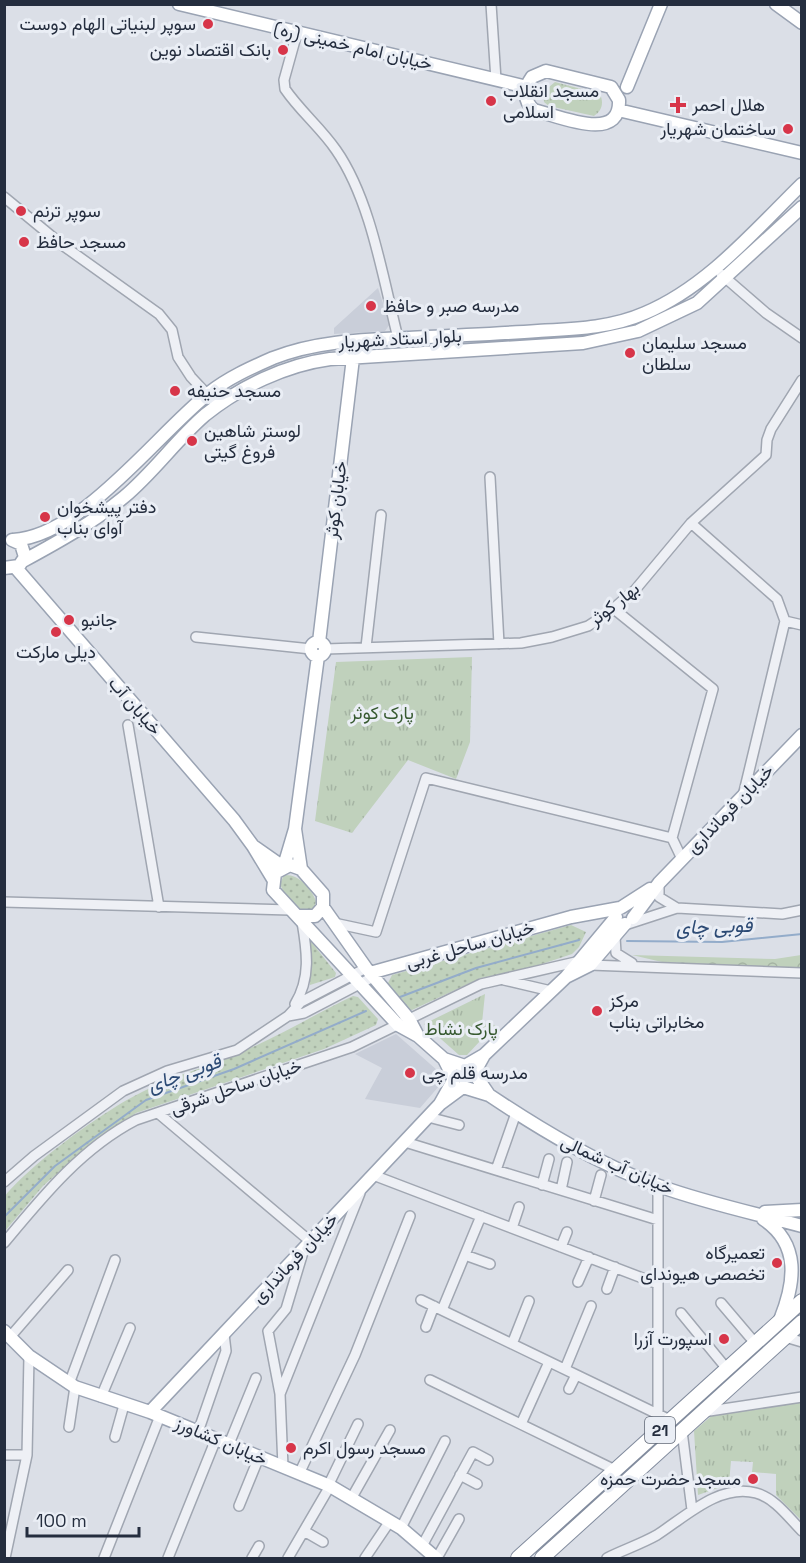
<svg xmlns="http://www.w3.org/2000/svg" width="806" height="1563" font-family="'Space Grotesk',Vazirmatn,sans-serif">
  <defs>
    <pattern id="grass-dots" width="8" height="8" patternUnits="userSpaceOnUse" patternTransform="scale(1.5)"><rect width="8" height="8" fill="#c0d1bc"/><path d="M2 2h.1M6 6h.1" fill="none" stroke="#a5b4a3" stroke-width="1.8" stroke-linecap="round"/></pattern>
    <pattern id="forest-crowns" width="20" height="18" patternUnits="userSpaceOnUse" patternTransform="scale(1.5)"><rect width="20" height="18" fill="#c0d1bc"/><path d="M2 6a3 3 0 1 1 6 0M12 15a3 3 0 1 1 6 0" fill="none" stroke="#a5b4a3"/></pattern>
    <pattern id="park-tufts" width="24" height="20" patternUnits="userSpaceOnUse" patternTransform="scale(1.5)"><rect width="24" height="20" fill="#c0d1bc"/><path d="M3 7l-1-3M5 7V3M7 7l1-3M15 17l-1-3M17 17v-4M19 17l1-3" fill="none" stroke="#a5b4a3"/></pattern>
  </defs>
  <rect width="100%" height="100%" fill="#dbdfe7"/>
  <path fill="#c9ced9" d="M378,288L390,324L385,331L334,334V328Z
    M396,1034L446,1078L420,1108L365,1099L382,1068L355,1054Z"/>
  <path fill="url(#grass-dots)" d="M284,875C299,874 311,888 316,901L314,910H301L284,893L280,884Z
    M571,925L586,932L579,947L572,954L527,969L481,978L412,1010L407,1009L387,985L392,975Z
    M309,939L336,973L335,977L310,985Z
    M353,996L358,997L378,1019L376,1025L324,1049L136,1113L93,1142L43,1186L5,1231V1196C32,1163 103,1111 142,1092C173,1076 207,1067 239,1053C278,1037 315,1014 353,996Z"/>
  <path fill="url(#forest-crowns)" d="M632,955L775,959L801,955V969L662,962Z"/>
  <path fill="url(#park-tufts)" d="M555,82L600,94C604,103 602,111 594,116L549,106L544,102L543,92Z
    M472,657L470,742L456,779L408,760L352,833L315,821L336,662Z
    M485,994L482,1023L495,1025L467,1055H459L424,1024Z
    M801,1401V1520L776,1495V1474L752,1472L753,1462L731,1461L729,1484L698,1495L694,1431L715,1413Z"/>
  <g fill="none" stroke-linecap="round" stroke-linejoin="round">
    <path stroke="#93acca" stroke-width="2" d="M627,941L722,942L802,934
      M400,997L476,968L579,940
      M4,1217L55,1166L146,1100L234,1069L366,1011"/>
    <g stroke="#a0a6b1" stroke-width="12">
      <path id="minor" d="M491,4L496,80
        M297,33L284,80L285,89C300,111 321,128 336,150C371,200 383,279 398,338
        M4,197L61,244L159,314L172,330L178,357L191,377L218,406
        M721,274L766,313L802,338
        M490,477L499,644
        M691,523L777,599L785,621L743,796
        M614,609L713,689L672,838L682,859
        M785,621L802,625
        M196,637L311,649
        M366,647L381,515
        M325,649L521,643L552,637L588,626L608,613L635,590L691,523L766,455L767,440L771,429L802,380
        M128,725L159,907
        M659,883V897L677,908
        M4,902L290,910
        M334,923L376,932L426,778L672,838
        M628,924L677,908L782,914L802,910
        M615,937L616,953L632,963
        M504,980L551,991
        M295,1004C311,978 307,951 302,922
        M288,1016L304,1013L373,977
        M158,1113L311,1242
        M428,1117L459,1125
        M405,1142L658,1220
        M496,1170L516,1113
        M373,1175L658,1284
        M4,1182L34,1156L123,1091L167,1071L237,1050L288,1016L301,1002L366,968
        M542,1185L549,1159
        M561,1190L567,1162
        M594,1201L601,1175
        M512,1228L519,1207
        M4,1243C43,1196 82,1148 136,1120L352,1047L481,984L580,961L590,965L802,973
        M561,1247L567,1232
        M465,1255L490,1264
        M578,1282L589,1257
        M607,1289L615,1267
        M421,1300L670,1420
        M721,1303L755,1343
        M442,1310L481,1216
        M681,1313L727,1369
        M426,1327L434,1306
        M10,1337L68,1270
        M785,1337L802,1342
        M512,1344L529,1301
        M565,1369L591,1306
        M430,1380L615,1470
        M69,1384L115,1260
        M569,1389L576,1375
        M280,1394L360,1193
        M101,1397L130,1328
        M703,1412L802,1397
        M658,1414V1186
        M521,1424L549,1362
        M69,1427L75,1387
        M682,1431L692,1510
        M198,1432L226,1351L224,1334
        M115,1437L124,1405
        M229,1444L256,1378
        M4,1455H27
        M283,1467L280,1394L268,1331L286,1309L304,1249
        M299,1474L355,1355L410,1216
        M460,1475L477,1484
        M328,1486L358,1424
        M351,1499L390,1430
        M239,1506L259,1457
        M401,1528L445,1441
        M304,1531L323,1542
        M422,1546L473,1452L488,1460
        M5,1558L27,1455L29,1356
        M104,1558L160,1416
        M168,1558L216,1439
        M252,1558L259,1546
        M288,1558L330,1486
        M365,1558L390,1521
        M437,1558L459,1519
        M607,1558C623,1550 641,1544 657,1535C685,1517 720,1483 756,1493C775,1498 789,1518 802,1531"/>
    </g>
    <g stroke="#9aa3b3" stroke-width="15">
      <path id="major" d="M179,4L527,87
        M776,4L802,23
        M546,71L611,87L619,100C621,144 559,116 534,110C523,101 524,88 532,77Z
        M627,87L661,4
        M618,110L802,153
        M13,540C82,536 156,435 209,393C228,378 250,368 273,358C316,341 361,340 407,338C450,336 494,334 538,331C574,329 611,328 645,313C707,287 754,231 802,184
        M23,561C58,542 94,522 124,497C154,472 176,440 205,415C240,387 285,365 330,359L583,343L638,331L697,303L802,207
        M4,568L19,566L25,557L21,544L12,540
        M16,568L234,820L253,846
        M311 649a7 7 0 1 1 14 0a7 7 0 1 1-14 0Z
        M319,642L353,358
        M295,829L318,656
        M290,865L301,869L323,894V907L315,916H297L273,890L275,873Z
        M284,866L295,829L301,869
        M273,879L253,846L283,867
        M622,907L650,889
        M297,916L398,1025L418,1036L409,1019L366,968L323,907
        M616,917L566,977L590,965L625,924
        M633,918L659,883L802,735
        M370,973L571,917L620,908
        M418,1036L444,1059
        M484,1055L474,1073L489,1095L463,1087L440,1104L454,1079L444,1059L465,1066Z
        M484,1055L566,977
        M489,1095C543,1131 598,1164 659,1186C706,1203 754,1213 802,1226
        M765,1212L802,1210
        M763,1219C801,1244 795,1283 780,1320
        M4,1331L29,1356L75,1387L150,1412L330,1486L401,1528L436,1558
        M150,1412L440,1104"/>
    </g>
    <g stroke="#828c9e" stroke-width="16">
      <path id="highway" d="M518,1558L802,1301
        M542,1558L802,1322"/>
    </g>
    <use href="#minor" stroke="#eef0f5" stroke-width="9"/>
    <use href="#major" stroke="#fff" stroke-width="12"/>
    <use href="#highway" stroke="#fff" stroke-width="14"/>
  </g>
  <g fill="#d73549" stroke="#eaeef5" stroke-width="2">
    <circle cx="208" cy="24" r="6"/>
    <circle cx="283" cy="50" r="6"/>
    <circle cx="491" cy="101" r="6"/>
    <path d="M675 96h6v6h6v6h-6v6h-6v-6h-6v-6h6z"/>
    <circle cx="788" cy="129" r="6"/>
    <circle cx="21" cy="211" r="6"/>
    <circle cx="24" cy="242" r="6"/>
    <circle cx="371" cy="306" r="6"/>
    <circle cx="630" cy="353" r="6"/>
    <circle cx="175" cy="391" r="6"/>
    <circle cx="192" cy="441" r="6"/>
    <circle cx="45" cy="517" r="6"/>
    <circle cx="69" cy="620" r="6"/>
    <circle cx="56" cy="632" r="6"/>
    <circle cx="597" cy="1011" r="6"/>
    <circle cx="410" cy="1073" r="6"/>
    <circle cx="777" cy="1263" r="6"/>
    <circle cx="724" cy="1339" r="6"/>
    <circle cx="291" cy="1448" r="6"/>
    <circle cx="753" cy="1479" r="6"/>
  </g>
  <g text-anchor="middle" stroke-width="6" stroke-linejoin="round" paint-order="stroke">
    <rect fill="#eaeef5" stroke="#5f6775" stroke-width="1.5" x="645" y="1417" width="30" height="26" rx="4.5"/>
    <g font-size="16" font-weight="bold" fill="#242d3e">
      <text x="660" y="1436">21</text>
    </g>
    <g font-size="18" fill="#242d3e" stroke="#eaeef5" text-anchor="start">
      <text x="196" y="30" text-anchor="end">سوپر لبنیاتی الهام دوست</text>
      <text x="271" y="56" text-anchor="end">بانک اقتصاد نوین</text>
      <text x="503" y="97">مسجد انقلاب<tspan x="503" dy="21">اسلامی</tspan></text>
      <text x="692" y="111">هلال احمر</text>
      <text x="776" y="135" text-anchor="end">ساختمان شهریار</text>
      <text x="33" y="217">سوپر ترنم</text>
      <text x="36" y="248">مسجد حافظ</text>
      <text x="383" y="312">مدرسه صبر و حافظ</text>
      <text x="642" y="349">مسجد سلیمان<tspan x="642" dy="21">سلطان</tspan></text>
      <text x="187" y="397">مسجد حنیفه</text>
      <text x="204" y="437">لوستر شاهین<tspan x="204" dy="21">فروغ گیتی</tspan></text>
      <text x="57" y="513">دفتر پیشخوان<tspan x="57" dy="21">آوای بناب</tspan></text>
      <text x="81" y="626">جانبو</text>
      <text x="56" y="658" text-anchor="middle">دیلی مارکت</text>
      <text x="609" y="1007">مرکز<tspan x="609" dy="21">مخابراتی بناب</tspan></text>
      <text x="422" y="1079">مدرسه قلم چی</text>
      <text x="765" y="1259" text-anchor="end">تعمیرگاه<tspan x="765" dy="21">تخصصی هیوندای</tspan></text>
      <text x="712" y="1345" text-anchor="end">اسپورت آزرا</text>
      <text x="303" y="1454">مسجد رسول اکرم</text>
      <text x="741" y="1485" text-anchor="end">مسجد حضرت حمزه</text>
    </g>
    <g font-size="18" fill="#242d3e" stroke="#eaeef5">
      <text transform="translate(353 46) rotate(13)" y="6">خیابان امام خمینی (ره)</text>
      <text transform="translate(400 339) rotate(-3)" y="6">بلوار استاد شهریار</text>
      <text transform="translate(336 500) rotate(-83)" y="6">خیابان کوثر</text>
      <text transform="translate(614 604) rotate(-38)" y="6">بهار کوثر</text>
      <text transform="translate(135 706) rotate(49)" y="6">خیابان آب</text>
      <text transform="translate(730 809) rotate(-46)" y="6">خیابان فرمانداری</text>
      <text transform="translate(470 945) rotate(-16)" y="6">خیابان ساحل غربی</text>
      <text transform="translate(236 1087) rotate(-19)" y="6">خیابان ساحل شرقی</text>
      <text transform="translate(617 1165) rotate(24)" y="6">خیابان آب شمالی</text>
      <text transform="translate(295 1258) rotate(-47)" y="6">خیابان فرمانداری</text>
      <text transform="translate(221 1441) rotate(23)" y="6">خیابان کشاورز</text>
    </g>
    <g font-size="18" fill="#375a31" stroke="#eaeef5">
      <text x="382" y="719">پارک کوثر</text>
      <text x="461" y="1035">پارک نشاط</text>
    </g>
    <g font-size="20" font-style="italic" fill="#2c4a74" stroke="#eaeef5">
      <text transform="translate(714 926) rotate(-2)" y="7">قوبی چای</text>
      <text transform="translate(184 1073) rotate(-20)" y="7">قوبی چای</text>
    </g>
  </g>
  <rect width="806" height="1563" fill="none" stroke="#242d3e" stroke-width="12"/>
  <path d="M27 1527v9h112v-9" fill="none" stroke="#242d3e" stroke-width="3"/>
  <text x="36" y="1527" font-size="18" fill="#242d3e" stroke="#eaeef5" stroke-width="4.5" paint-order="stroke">100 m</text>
</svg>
